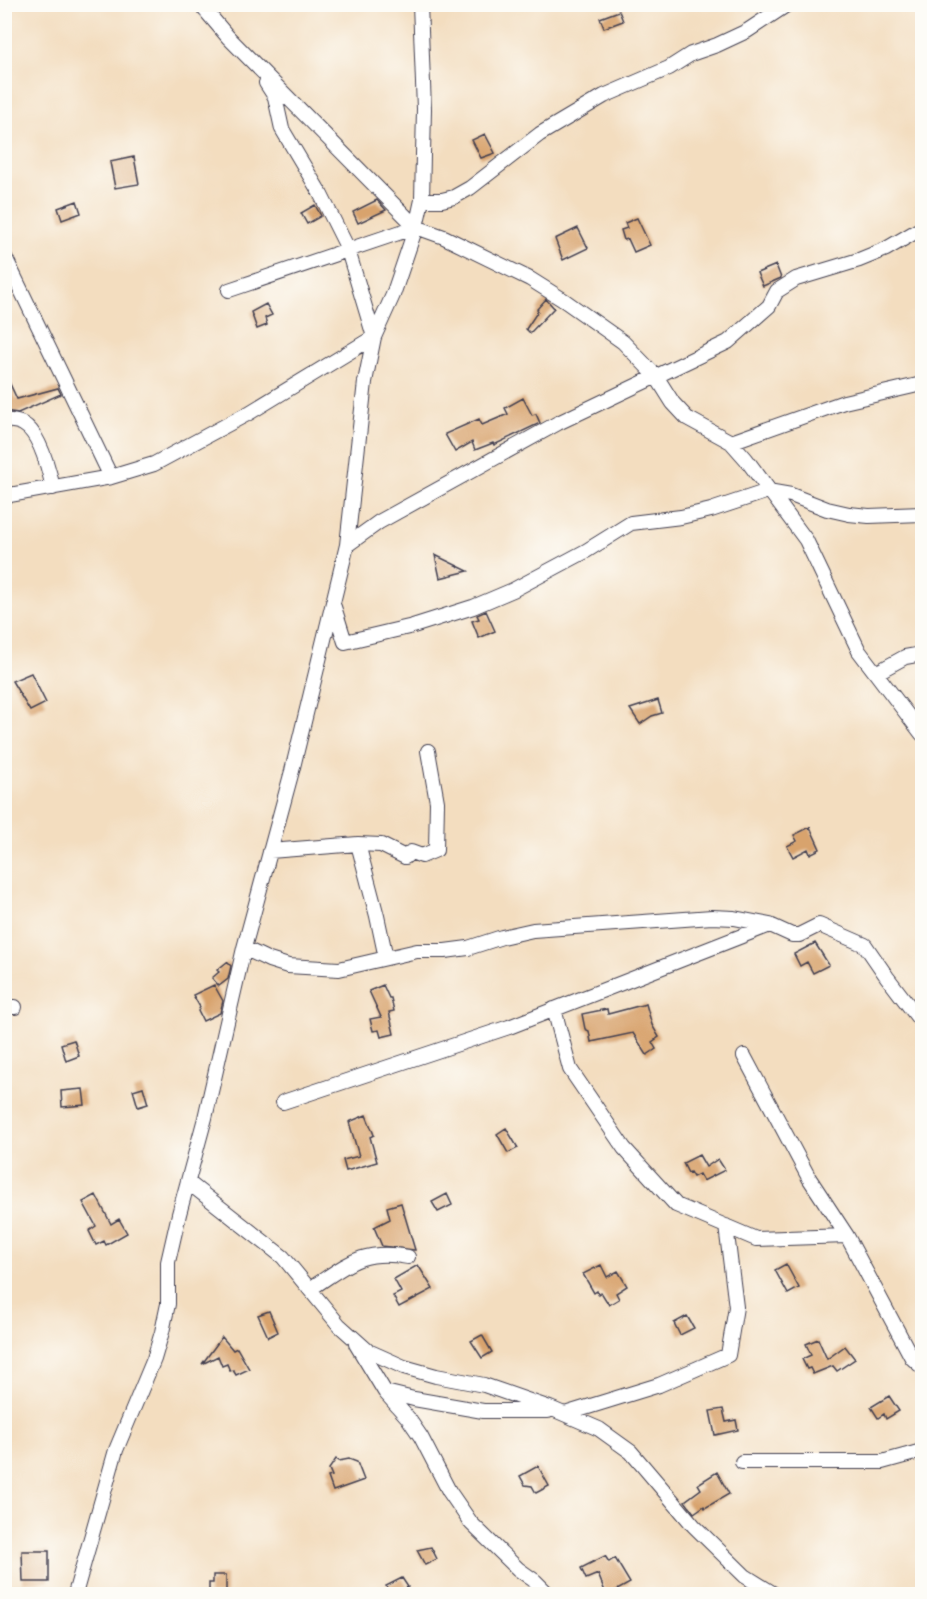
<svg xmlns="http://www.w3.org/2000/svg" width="927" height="1599" font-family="Vollkorn,serif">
  <rect width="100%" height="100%" fill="#fdfcf7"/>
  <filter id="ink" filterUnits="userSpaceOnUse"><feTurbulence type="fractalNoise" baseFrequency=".0167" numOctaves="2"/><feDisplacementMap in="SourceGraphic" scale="12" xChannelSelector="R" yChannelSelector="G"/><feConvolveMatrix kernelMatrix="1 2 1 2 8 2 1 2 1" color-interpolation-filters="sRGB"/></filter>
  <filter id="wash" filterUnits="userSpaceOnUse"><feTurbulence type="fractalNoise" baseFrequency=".008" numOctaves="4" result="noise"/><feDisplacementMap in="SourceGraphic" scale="24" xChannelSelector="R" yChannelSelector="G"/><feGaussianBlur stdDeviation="1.35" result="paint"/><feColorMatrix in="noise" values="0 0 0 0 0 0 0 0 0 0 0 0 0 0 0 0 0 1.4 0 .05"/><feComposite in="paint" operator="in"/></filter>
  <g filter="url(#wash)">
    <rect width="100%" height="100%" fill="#f3ddbf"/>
    <g id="blocks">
      <path fill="#d8a36d" d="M619,11L623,21L604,28L600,18Z
        M485,134L495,153L481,158L472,140Z
        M134,157L139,184L115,188L110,162Z
        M377,200L386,210L358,223L353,212Z
        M77,201L81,213L62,220L58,208Z
        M315,205L321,216L307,224L301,213Z
        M637,218L650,245L634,252L628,239L624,240L621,230L627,228L625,223Z
        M578,228L588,248L563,260L555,239Z
        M776,265L781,278L763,286L757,273Z
        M546,299L554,308L530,333L526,329L538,311L537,309Z
        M266,304L272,315L265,318L267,325L257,329L251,312Z
        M4,371L17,399L58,388L61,394L18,413L4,411Z
        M523,398L532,415L536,414L540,423L494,445L493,443L475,450L472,442L455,452L445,434L479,419L482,425L508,414L505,408Z
        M435,555L468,571L440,578Z
        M486,611L495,631L479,638L472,621L479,619L477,615Z
        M31,673L46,703L30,711L12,681Z
        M658,700L662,713L652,716L640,724L630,709Z
        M810,827L820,849L810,854L808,849L793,857L787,846L797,841L794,835Z
        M815,943L829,965L813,973L807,962L800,966L794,954Z
        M227,962L231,966L228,979L219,986L212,978L219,972L217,970Z
        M214,985L223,1001L220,1013L203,1021L198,1011L200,1007L193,995Z
        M383,985L389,998H391L394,1011L389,1012L394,1034L381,1037L379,1030L373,1031L370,1019L381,1017L369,991Z
        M646,1004L652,1025L659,1037L652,1042L656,1049L647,1055L633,1033L591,1042L589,1031L585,1029L582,1014L607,1009L608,1014Z
        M74,1040L79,1056L66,1061L61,1044Z
        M143,1087L148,1104L138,1107L133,1090Z
        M83,1089L85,1105L62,1107L61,1091Z
        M366,1115L374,1135L370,1137L377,1162L346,1171L343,1160L359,1156L349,1122Z
        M506,1128L518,1148L508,1153L497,1134Z
        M699,1155L706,1167L718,1159L725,1170L703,1181L699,1174L693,1177L690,1172L688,1173L683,1163Z
        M447,1194L452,1205L438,1212L432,1202Z
        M96,1195L111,1224L119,1219L127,1233L106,1245L104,1241L96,1245L89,1231L96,1226L83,1202Z
        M401,1203L415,1250H414L382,1246L374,1227L390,1219L387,1207Z
        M786,1264L799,1288L788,1294L775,1270Z
        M418,1265L433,1289L399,1307L393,1296L401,1292L394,1279Z
        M601,1265L607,1277L618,1271L627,1286L616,1293L619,1299L609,1305L601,1292L598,1294L597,1291L594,1293L583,1274Z
        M269,1311L278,1332L268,1337L258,1315Z
        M687,1316L694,1328L680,1335L674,1323Z
        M482,1335L492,1352L482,1358L471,1341Z
        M222,1337L233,1350L237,1348L249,1369L236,1375L233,1370L230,1371L227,1364L222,1366L218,1356L202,1364Z
        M818,1339L827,1359L845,1346L855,1359L837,1371L833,1366L813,1374L810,1368L807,1369L802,1359L811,1355L806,1344Z
        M889,1396L899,1411L886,1419L884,1414L878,1418L871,1407Z
        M723,1409L726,1422L736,1420L738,1430L715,1435L710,1411Z
        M336,1459L339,1461L349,1459L357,1462L364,1480L333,1491L328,1477L332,1476L329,1469Z
        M538,1466L549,1486L536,1493L532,1486L525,1485L520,1476Z
        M717,1472L729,1494L705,1508L704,1506L694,1513L685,1501L701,1489L698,1484Z
        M431,1547L437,1559L425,1565L417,1550Z
        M22,1551H49V1582H23Z
        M605,1556L609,1562L615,1558L630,1583L610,1594H606L598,1574L586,1579L581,1568Z
        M213,1575H226V1594H209V1583H213Z
        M402,1578L408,1587L396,1594H390L386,1586Z"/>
    </g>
  </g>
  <g filter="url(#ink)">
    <use href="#blocks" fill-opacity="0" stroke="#413e4f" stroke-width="1.5"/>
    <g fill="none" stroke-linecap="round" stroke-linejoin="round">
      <g stroke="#413e4f" stroke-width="16">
        <path id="minor" d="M200,4L228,37L416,227L444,237L530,279L565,301L623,342L656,376L673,403L687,418L731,442L746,459L806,540L859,651L922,734
          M422,200H442L454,197L470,188L540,134L604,96L669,68L691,54L717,45L747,31L788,4
          M4,255L111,477
          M229,290L416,227
          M4,420C11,421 18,421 23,424C40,433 49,470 53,488
          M731,442L844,402L922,384
          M4,496L111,477L154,464L249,413L374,337L347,247L320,193L282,129L275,97L266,83
          M347,545L379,522L558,423L728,342L769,306L777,291L796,279L859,260L886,249L922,228
          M334,607L345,642L413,626L473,607L513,590L586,551L631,523L681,517L711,510L768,491L791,495L827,509L849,514L869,516L922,514
          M876,673L905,657L922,654
          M358,844L381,845L405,857L411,852L422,856L436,850L437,802L428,751
          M270,851L358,844L377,916L386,958
          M244,948L269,960L288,966L339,969L417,951H445L468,948L502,937L533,930L712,917L734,918L770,925L792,935H799L819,925L865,945L887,977L922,1023
          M4,1007H15
          M554,1009L570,1069L624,1148L676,1205L756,1239L847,1236L912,1358L922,1367
          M744,1056L809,1178L847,1236
          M283,1102L509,1027L770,925
          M189,1183L283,1257L339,1325L368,1351L404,1367L436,1376L484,1385L550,1408L599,1429L631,1452L694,1526L745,1576L774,1594
          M310,1289C347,1265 361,1248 408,1257
          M356,1344L385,1392L414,1399L483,1411H548
          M385,1392L408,1418L421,1437L449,1491L471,1523L518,1569L535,1581L548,1594
          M565,1414L659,1385L728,1355L736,1307L726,1226
          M742,1462H882L922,1451
          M75,1594L116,1450L154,1359L162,1332L168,1304V1262L179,1214L205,1118L244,948L292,771L347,545L365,382L374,337L393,295L416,227L422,200L424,109L420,4"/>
      </g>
      <use href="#minor" stroke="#fff" stroke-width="14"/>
    </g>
  </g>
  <rect width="927" height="1599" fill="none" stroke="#fdfcf7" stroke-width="24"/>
</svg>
